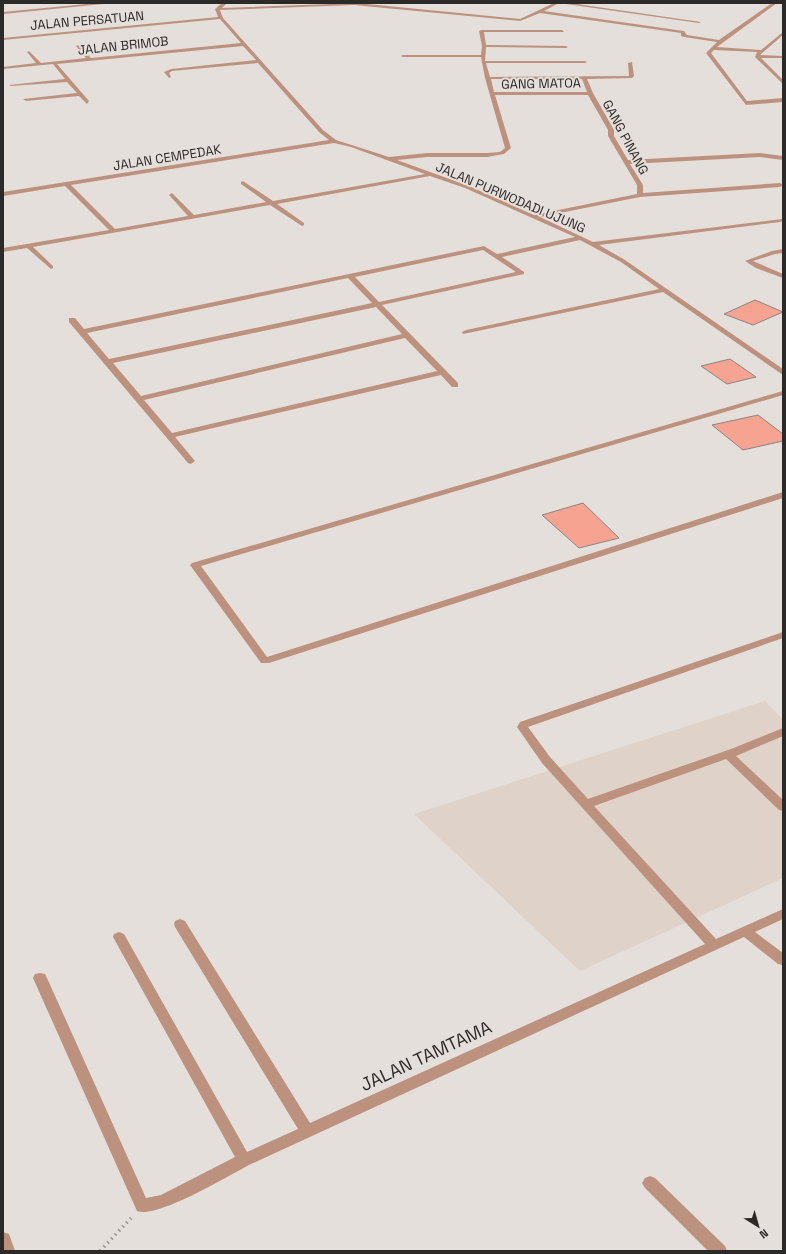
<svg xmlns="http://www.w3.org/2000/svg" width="786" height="1254" font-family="'Space Grotesk',sans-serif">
  <rect width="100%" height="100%" fill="#e5dfdb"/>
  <path fill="#ded2c9" d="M765,701L783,720V878L580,971L414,814Z"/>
  <path fill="#f6a392" stroke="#8b8482" d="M755,300L783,312L753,325L724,314Z
    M730,359L756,377L727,384L701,366Z
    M758,415L783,434V441L743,450L712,425Z
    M583,503L619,538L579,548L542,515Z"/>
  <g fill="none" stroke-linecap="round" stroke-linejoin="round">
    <path stroke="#9a9592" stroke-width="3.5" stroke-dasharray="1.5 4" stroke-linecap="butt" d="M100,1251L131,1218"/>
    <path fill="#bc927f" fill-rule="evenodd" d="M97,3H113L3,14V12Z
      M222,3H227L222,8L357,3L520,19L554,3H570L701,22L699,23L559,3L544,11L684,31L687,35L719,40L772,3H777L717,47L761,50L783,32V35L760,55L783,56V58H761L783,80V84L755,57L757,52L714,50L711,53L747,101L783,98V102L746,105L706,53L717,42L684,37L681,36V33L540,13L520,21L354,5L220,10L223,18L323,130L336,140L389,157L427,153H487L500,152L505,148L485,78L481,57H403L401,56L403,55H481L482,46L479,31L481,30H562L564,32H484L486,45L566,46L568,47L566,48L486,47L485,61H585L587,62L585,63H486L490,77L629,76L628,63L632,62L634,76L632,78L587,79L593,93L614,130V136L628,160L760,153L783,156V160L760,157L630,164L643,185V193L780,183L783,185L780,187L640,197L540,217L593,242L782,219V221L780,222L599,245L625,260L783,369V375L663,292L463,334L462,332L466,330L659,289L621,262L580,240L502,257L524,272V274L382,305L458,383V387H452L441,375L175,437L195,461L191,464L188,463L69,322V318H75L84,329L484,246L497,254L575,237L465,188L430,176L277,204L304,223V225L302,226L270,205L33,247L53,266V268L51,269L27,248L3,252V248L109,230L65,186L3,196V192L329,140L319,132L258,63L172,71L169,73L171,77L169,78L164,72L171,69L256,60L243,46L57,64L89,101L87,104L79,96L26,101L23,99L77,93L67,82L11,86L9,85L65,79L53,64L3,69V67L36,63L27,52L29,51L41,63L86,58L76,46L78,45L91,58L241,43L220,19L3,40V38L218,17L215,9ZM491,79H582L587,92H494ZM495,95H588L608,130V136L637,185V194L534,215L469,186L397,160L427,157H487L504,154L511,148ZM334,143L351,147L425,174L273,201L243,181L241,182V184L266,202L194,215L172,193L169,195L170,196L188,216L115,229L71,185ZM483,250L516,272L379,302L355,277ZM348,278L372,303L109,359L87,333ZM376,307L402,334L141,396L113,363ZM405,338L437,371L172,433L144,400Z
      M783,249V253L775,254L753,261L783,274V278L756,268L745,261L772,251Z
      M783,391V395L201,566L267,657L783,492V498L269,663H261L190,565L192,563Z
      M783,632V638L528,727L550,757L588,799L731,749L783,728V736L736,756L783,800V811L779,810L726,759L594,806L716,939L783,909V919L755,932L783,953V965L778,964L744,937L249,1165C228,1176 157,1219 137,1211L33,978L35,974L40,973L45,974L47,978L146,1198L161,1195L235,1157L113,937L114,934L119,932L124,934L247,1152L298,1129L175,927L174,924L175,921L180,919L185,921L310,1123L705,944L542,763L517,727L520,722Z
      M650,1176L655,1178L725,1246L727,1251H708L645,1188L642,1183L645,1178Z
      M3,1232L9,1234L15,1251H3Z"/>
  </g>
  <g text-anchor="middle" stroke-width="4" stroke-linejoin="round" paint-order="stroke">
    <g font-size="13" fill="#2c2a28" stroke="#e5dfdb">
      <text transform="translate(87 20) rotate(-5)" y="5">JALAN PERSATUAN</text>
      <text transform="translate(123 45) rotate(-6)" y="5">JALAN BRIMOB</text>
      <text transform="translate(541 83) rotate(-1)" y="5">GANG MATOA</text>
      <text transform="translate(626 137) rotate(62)" y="5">GANG PINANG</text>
      <text transform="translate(167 157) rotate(-9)" y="5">JALAN CEMPEDAK</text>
      <text transform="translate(511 197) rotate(23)" y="5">JALAN PURWODADI UJUNG</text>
    </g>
    <g font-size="18" fill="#2c2a28" stroke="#e5dfdb">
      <text transform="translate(426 1056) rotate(-25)" y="6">JALAN TAMTAMA</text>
    </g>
  </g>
  <rect width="786" height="1254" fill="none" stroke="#2c2a28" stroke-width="8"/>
  <g transform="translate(758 1226) rotate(143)" stroke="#e5dfdb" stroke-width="3" paint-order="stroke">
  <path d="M0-3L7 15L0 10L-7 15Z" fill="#2c2a28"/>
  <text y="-6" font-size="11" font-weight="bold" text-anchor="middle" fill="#2c2a28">N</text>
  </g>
</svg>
